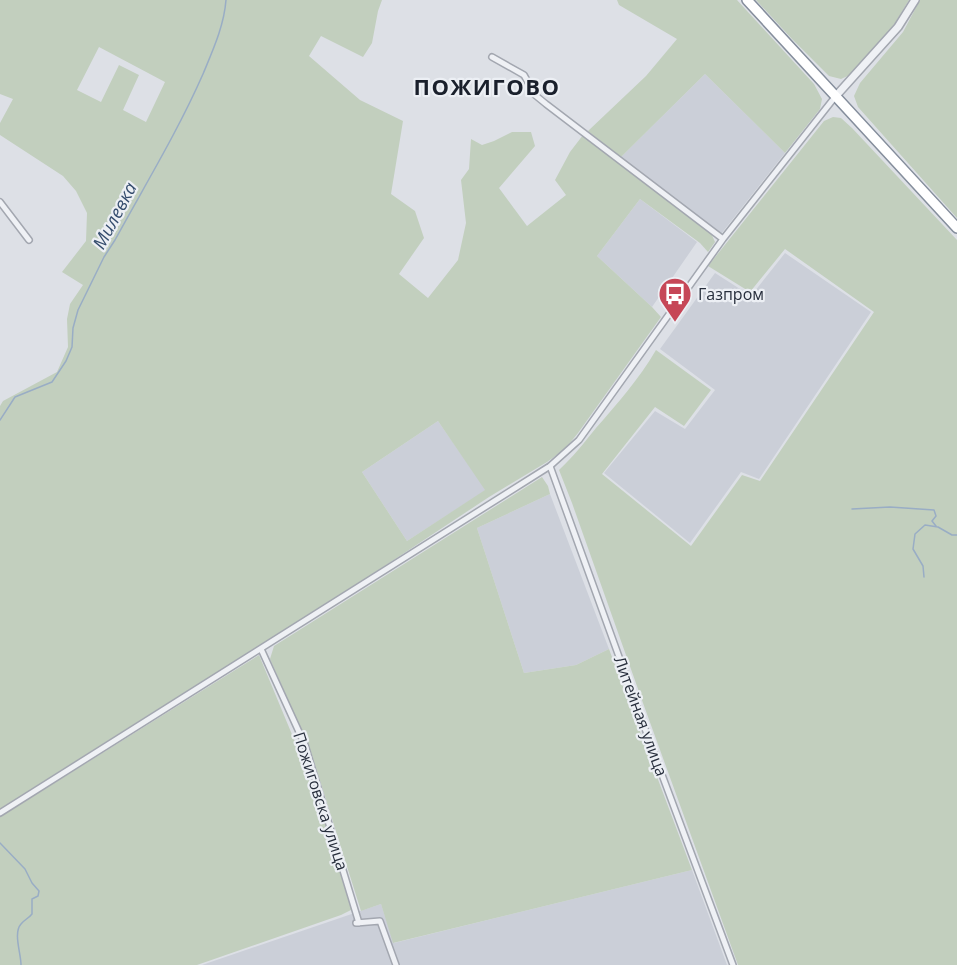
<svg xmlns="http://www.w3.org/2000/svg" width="957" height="965" font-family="'Open Sans',sans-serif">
  <rect width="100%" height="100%" fill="#dde0e6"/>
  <path fill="#cbcfd8" d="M705,74L785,153L721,234L620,158Z
    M640,199L697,242L652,307L597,256Z
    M785,253L871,312L759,479L741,472L690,543L604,473L655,411L685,429L715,390L660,349L715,273L751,296Z
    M438,421L486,490L407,541L362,472Z
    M550,494L609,649L576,665L524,673L477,528Z
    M692,870L727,965H202L381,904L394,943Z"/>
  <path fill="#c2cfbe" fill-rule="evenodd" d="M0,0H382L378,11L372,43L363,57L321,36L309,56L360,100L403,121L391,194L415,211L424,238L399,274L428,298L458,260L466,223L461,180L469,169L471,139L482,145L494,141L512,132H531L535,146L499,188L527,226L566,195L555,180L570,152L583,135L711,233L715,242L708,252L700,243L640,199L597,256L652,307L661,317L578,433L565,449L547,462L489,497L371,575L276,636L222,673L155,711L0,809V406L3,401L57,372L68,347L67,319L70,304L83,285L62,272L86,241L87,213L76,191L63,176L0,135V123L13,99L0,94ZM99,47L165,82L146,122L123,110L139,75L119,65L101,102L77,90ZM438,421L485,490L407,541L362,472Z
    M617,0H737L814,84L822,99L820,109L785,153L705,74L620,158L588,131L646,76L677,39L619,5Z
    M756,0H909L892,28L852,74L841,79L829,76L792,39Z
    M920,0H957V218L858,107L854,96L860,83L903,32Z
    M833,117L841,118L852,128L957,240V965H738L643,703L572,503L559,470C573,457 584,443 596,428C618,403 639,379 656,350L711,390L684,426L655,407L602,474L691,546L742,475L760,481L874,312L785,249L750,292L708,266L824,121Z
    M542,477L548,486L550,494L477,528L524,673L576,665L609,649L692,870L393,943L381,904L361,911L311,752L270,659L274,646Z
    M259,655L308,773L311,794L317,808L325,818L341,872L353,909L341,915L197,965H0V817Z"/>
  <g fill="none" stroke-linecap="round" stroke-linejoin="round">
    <path stroke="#99adc5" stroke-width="1.5" d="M0,420L15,397L52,382L66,361L72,347L73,328L78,310L104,257L115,240C145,185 178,131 203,74C213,50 224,26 226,0
      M852,509L890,507L934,510L936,516L932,521L936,526
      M924,577L923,566L913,549L915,534L925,525L938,527L952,535H957
      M0,843L25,869L32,883L39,891L38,896L32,899V914C29,918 24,920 21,924C13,933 21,953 21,965"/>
    <g stroke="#a3a7b0" stroke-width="8">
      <path id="minor" d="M492,57L524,75L535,95L546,104L723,239
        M0,202L29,240
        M550,466L652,748L733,965
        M261,649L305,745L359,923
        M0,813L550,466L579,440L723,239L835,97
        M356,923L380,921L396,965"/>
    </g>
    <g stroke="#a3a7b0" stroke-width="10">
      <path id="tertiary" d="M835,97L898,27L915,0"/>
    </g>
    <g stroke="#858e9c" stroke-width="12">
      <path id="trunk" d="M747,0L957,228"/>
    </g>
    <use href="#minor" stroke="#eff1f5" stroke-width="5"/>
    <use href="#tertiary" stroke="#eff1f5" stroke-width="7"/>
    <use href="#trunk" stroke="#fff" stroke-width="9"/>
  </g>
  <defs>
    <g id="bus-pin" transform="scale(1.725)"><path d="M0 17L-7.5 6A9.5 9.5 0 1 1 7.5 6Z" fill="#c64757" stroke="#eceff4"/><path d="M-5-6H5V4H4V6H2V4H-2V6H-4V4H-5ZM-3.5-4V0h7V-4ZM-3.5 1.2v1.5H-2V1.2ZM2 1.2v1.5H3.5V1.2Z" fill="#fff"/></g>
  </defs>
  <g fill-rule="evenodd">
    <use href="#bus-pin" x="675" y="294"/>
  </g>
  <g text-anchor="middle" stroke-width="4.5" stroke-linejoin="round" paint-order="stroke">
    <g font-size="16" fill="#272e3c" stroke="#eceff4" text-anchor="start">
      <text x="698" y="300">Газпром</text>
    </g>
    <g font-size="16" fill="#272e3c" stroke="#eceff4">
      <text transform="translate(641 716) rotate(70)" y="6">Литейная улица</text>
      <text transform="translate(321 801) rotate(72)" y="6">Пожиговска улица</text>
    </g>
    <g font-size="18" font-style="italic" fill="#344c6d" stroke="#eceff4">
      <text transform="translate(115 216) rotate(-62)" y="6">Милевка</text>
    </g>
    <g font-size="22" font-weight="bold" letter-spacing="1.5" fill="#1a202c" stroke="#eceff4">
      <text x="487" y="95">ПОЖИГОВО</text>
    </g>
  </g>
</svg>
